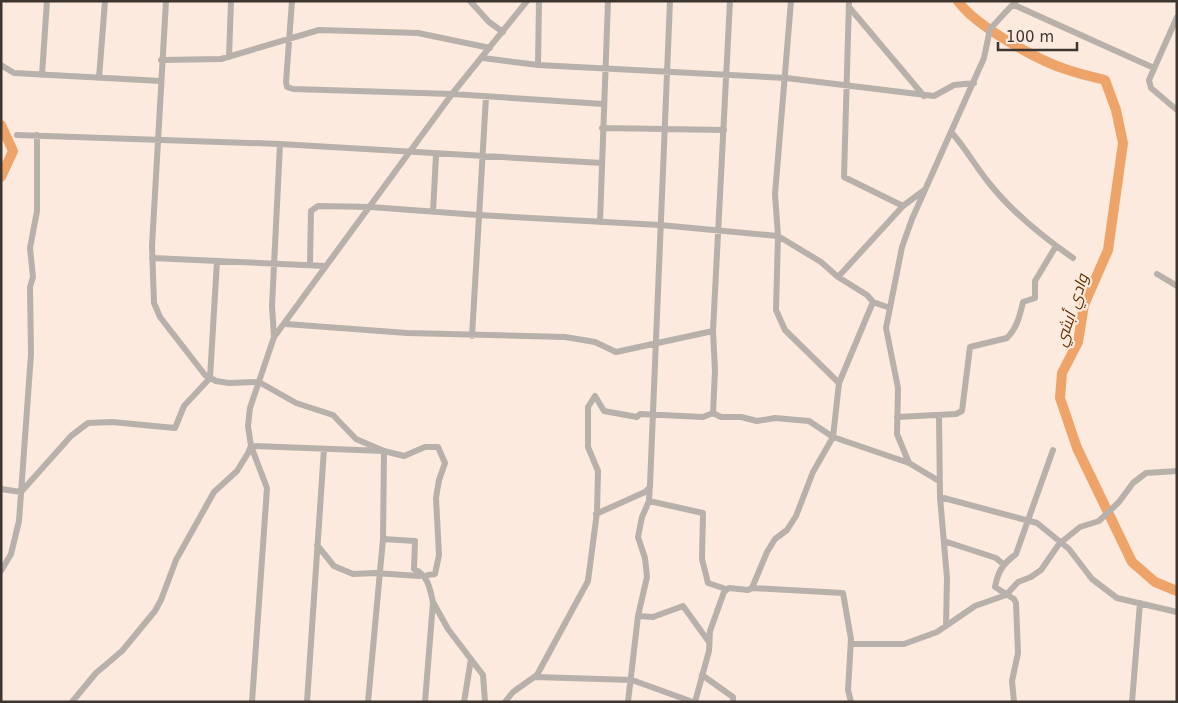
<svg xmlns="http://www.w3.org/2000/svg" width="1178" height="703" font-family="'DejaVu Sans',Cairo,sans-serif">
  <rect width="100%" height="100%" fill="#fbeadd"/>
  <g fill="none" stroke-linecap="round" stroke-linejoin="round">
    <path stroke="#eea469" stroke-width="10" d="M958,1C975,26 1039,61 1068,70C1080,74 1093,77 1105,80L1116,110L1123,143L1108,250L1084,305L1078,342L1062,373L1060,398L1077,448L1132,562L1155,582L1177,591
      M1,125L13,151L1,177"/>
    <path stroke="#b8b0aa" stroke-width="6" d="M166,1L152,246L154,303L160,317L205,375L216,381L229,383L259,382L296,403L333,415L356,439L384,451
      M292,1L286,82L287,87L293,89L452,94L603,104
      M470,1L489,22L503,32
      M791,1L775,194L778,236L776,310L785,330L839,383
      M849,1L844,177L903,206
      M1014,5L1154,68
      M849,7L924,96
      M1177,17L1149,80L1151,88L1177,110
      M229,57L231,1
      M483,58L538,65L786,78L934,96L954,85L974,83
      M161,60L221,59L319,30L418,33L490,48
      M1,65L14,73L161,81
      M538,65L539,1
      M42,75L47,1
      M99,78L105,1
      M602,128L724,130
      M952,133C966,149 976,167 989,183C1012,212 1043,237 1073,258
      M17,135L280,144L602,163
      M433,212L436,155
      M600,222L608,1
      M152,258L325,266
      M310,265L311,211L318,206L371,207L478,215L660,225L778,236L821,262L838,277L867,295L873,302L890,308
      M1157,274L1177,286
      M838,277L903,206L923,191
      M286,324L407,333L565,337L595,342L616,352L713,331
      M472,336L486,97
      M274,337L272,306L280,144
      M713,413L715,371L713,331L730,1
      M713,413L721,417H741L757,421L775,418L809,421L833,437L909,463
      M939,415L940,497L947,578L946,626
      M897,417L956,414L962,411L970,347L1007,338C1017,328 1020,315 1023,302L1035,298V281L1056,246
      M939,481L909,463L897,434L898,388L886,328L902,247L912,219L984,58L990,29L1016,1
      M1,489L21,492
      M21,492L71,436L88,423L112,422L175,428L184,406L210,378L217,261
      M940,497L1037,523L1069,549L1092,579L1117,598L1177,612
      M649,501L703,513L702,559L708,583L726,589
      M596,514L645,492L650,487
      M383,539L415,541L414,569C428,575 430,589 433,602L425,702
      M944,541L996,558L1003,564
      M317,545L334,566L353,574L375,573L419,576
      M1,571L11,554L19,521L31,354L30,287L33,277L30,248L37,211V135
      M752,588L843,593L851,639L848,690L851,702
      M433,602L448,629L483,675L485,702
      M638,616L653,617L683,606L709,642
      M851,644H904L937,632L975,606L1006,595L1018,582L1031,577L1041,570L1059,544L1080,527L1099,521L1119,502L1133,483L1146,473L1177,471
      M702,675L733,697V702
      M535,677L632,680L693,702
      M72,702L96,673L122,651L155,611L161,600L176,560L214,492L237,471L248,453L251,446L248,426L250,408L274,337L452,94L527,1
      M252,702L267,488L251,446L384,451L404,456L425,447H438L445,463L439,480L436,498L439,555L435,574L428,575
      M307,702L324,449
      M368,702L383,539L384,451
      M464,702L471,659
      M505,702L513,692L537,675L588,581L597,512L598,471L588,447V407L595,396L604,411L637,417L640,414L703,417L713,413
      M628,702L638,616L647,577L645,558L638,537L642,517L649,501L650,485L670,1
      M695,702L709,651L710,631L724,592L729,588L748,590L752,588L767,552L775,539L787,530L796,516L813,472L833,437L839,383L873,302
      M1014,702L1012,681L1018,653L1016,603L1014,599L995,587C998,571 1003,564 1016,554L1053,450
      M1132,702L1140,603"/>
  </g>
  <g text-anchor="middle" stroke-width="4.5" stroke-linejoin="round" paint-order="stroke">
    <g font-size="16" font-style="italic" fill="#613201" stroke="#fbeadd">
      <text transform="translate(1071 310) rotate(-72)" y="6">وادي أبشي</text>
    </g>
  </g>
  <rect width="1178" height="703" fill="none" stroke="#3c3530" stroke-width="5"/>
  <path d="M998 42v8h79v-8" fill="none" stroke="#3c3530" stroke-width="2.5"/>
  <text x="1006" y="42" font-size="15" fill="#3c3530" stroke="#fbeadd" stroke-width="4" paint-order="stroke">100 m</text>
</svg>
